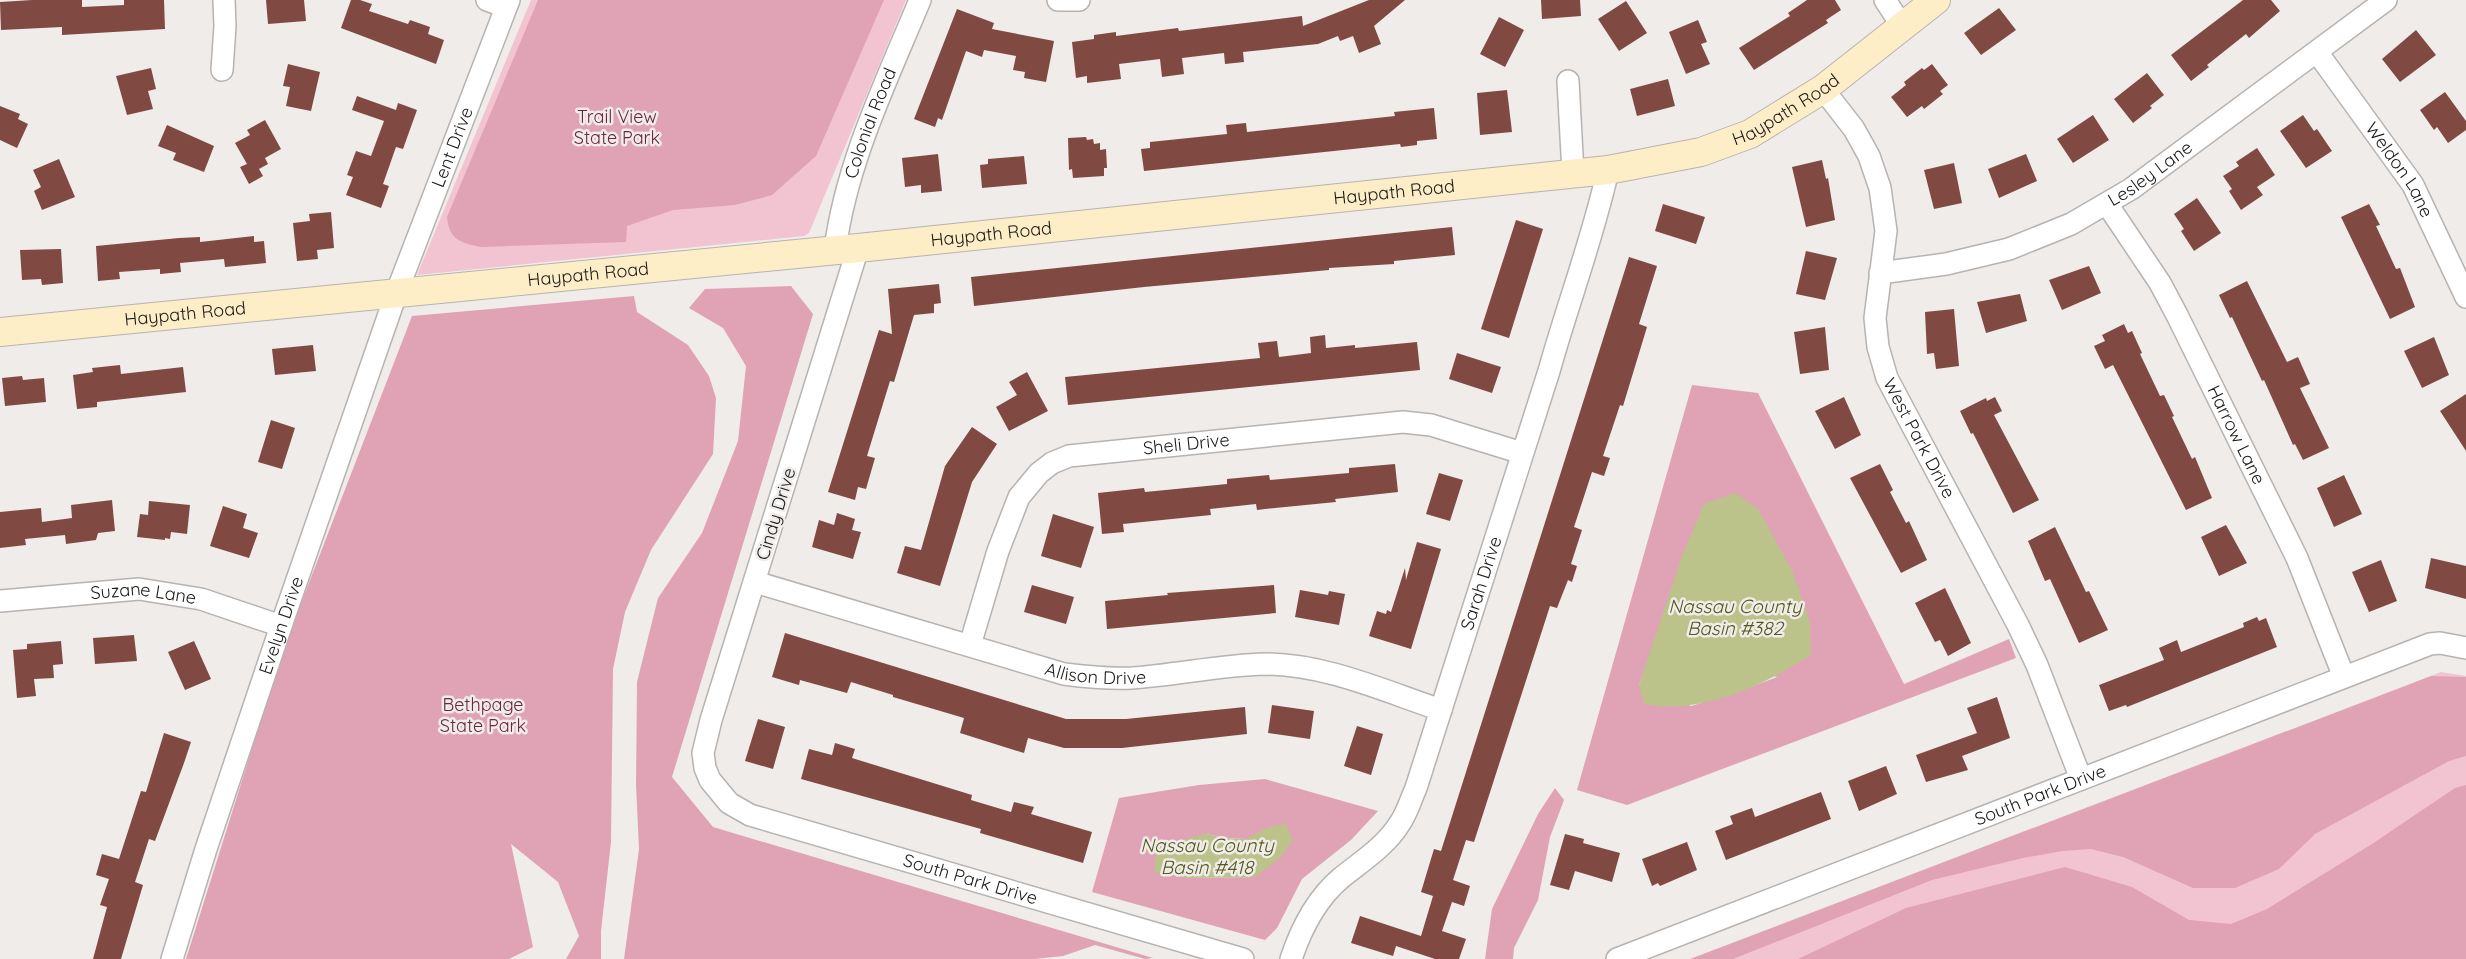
<svg xmlns="http://www.w3.org/2000/svg" width="2466" height="959" font-family="Quicksand,sans-serif">
  <rect width="100%" height="100%" fill="#efecea"/>
  <path fill="#f2c3d1" d="M531,0H906L809,233L804,236L417,275Z
    M2441,672L2466,676V959H1720Z"/>
  <path fill="#e0a3b5" fill-rule="evenodd" d="M538,0H884L816,156L772,195L735,205L673,210L627,226L626,242L481,247C461,243 449,240 447,217Z
    M791,286L813,314L672,777L713,827L1153,958L1145,959L1095,945L1063,956L1035,959H624L639,849L636,785L637,682L658,598L702,533L738,441L746,366L723,328L689,308L705,289Z
    M634,296L637,312L688,345L709,376L716,398L713,454L651,550L625,612L613,669L611,842L601,931V959H566L579,936L558,882L511,844L533,947L509,959H186L283,650L412,316Z
    M1692,385L1758,393L1904,684L2009,639L2016,658L1627,805L1577,790ZM1656,639L1777,677L1735,693L1691,706L1639,685Z
    M2431,676L2466,677V756L2449,761L2315,834L2279,869L2235,888H2193L2123,857L2091,849L2063,851L2023,858L1932,880L1733,959H1690Z
    M1265,779L1378,811L1351,840L1302,879L1277,928L1265,940L1092,892L1119,798L1199,785ZM1206,834L1225,838L1246,839L1255,877L1187,878Z
    M2466,785V959H1798L1906,908L2065,867L2132,887L2189,920L2231,924L2267,909L2372,844L2455,788Z
    M1555,788L1564,800L1550,837L1538,900L1514,948L1513,959H1485L1492,909L1538,814Z"/>
  <path fill="#bbc28a" d="M1735,493L1758,509L1792,570L1810,622L1811,655C1762,686 1703,715 1644,704L1639,685L1682,556L1704,504Z
    M1286,824L1293,840L1282,856L1255,877L1187,878L1154,872L1156,854L1180,840L1206,834L1225,838L1246,839L1268,827Z"/>
  <path fill="#804a43" d="M32,0H82V7L124,5V0H164L165,29L62,35V27L1,30L0,2Z
    M266,0H304L306,21L268,24Z
    M351,0H360L372,4L369,11L408,24L410,20L430,27L428,34L444,40L436,64L341,28Z
    M1369,0H1405L1374,26L1381,44L1359,53L1353,36L1340,41L1338,36L1318,44L1243,52L1244,62L1225,64L1224,53L1182,58L1184,74L1162,77L1160,59L1119,64L1121,79L1087,83V76L1076,78L1072,42L1094,39V35L1116,32V36L1178,28L1179,31L1302,16L1303,26Z
    M1541,0H1580L1581,16L1542,19Z
    M1807,0H1835L1841,10L1826,20L1828,23L1754,70L1739,48L1790,16L1788,13Z
    M2243,0H2271L2280,11L2249,38L2246,34L2207,65L2209,67L2191,81L2171,55Z
    M1626,1L1647,33L1619,51L1598,19Z
    M1999,8L2016,30L1981,55L1964,33Z
    M957,9L994,23L992,29L1054,41L1046,82L1024,78L1025,72L1013,70L1016,56L984,50L982,57L966,51L942,120L938,118L935,127L914,119Z
    M1499,17L1524,30L1505,67L1480,54Z
    M1698,20L1707,42L1701,44L1710,64L1686,74L1669,32Z
    M2416,30L2436,55L2400,82L2382,59Z
    M288,64L320,72L311,111L286,106L290,87L283,86Z
    M1932,64L1948,85L1940,91L1943,94L1924,109L1922,106L1907,117L1891,97L1906,85L1904,82L1922,68L1924,70Z
    M151,68L156,89L148,91L153,109L127,115L116,76Z
    M2147,73L2164,95L2150,106L2152,108L2133,123L2114,99Z
    M1668,79L1675,106L1637,116L1630,89Z
    M1507,90L1512,132L1480,135L1477,93Z
    M2445,92L2466,121V130L2448,143L2437,127L2434,130L2420,110Z
    M357,96L396,110L398,103L417,110L403,149L396,147L383,184L389,186L381,208L346,195L353,177L347,175L356,151L371,156L384,121L352,110Z
    M0,106L20,114L18,119L28,124L17,148L0,140Z
    M1434,108L1437,139L1417,141V145L1401,147L1400,144L1144,171L1141,149L1150,148V142L1227,134L1226,125L1246,123L1247,132L1395,116L1394,112Z
    M2093,115L2109,140L2073,163L2057,139Z
    M2303,115L2314,131L2317,129L2332,151L2306,168L2280,131Z
    M265,120L281,149L265,158L268,164L259,169L263,176L249,184L240,167L247,164L235,143L250,135L247,130Z
    M167,125L214,146L204,172L173,160L176,153L158,146Z
    M1086,137L1087,140L1093,139L1094,144L1100,143V150L1106,149L1107,168H1104V176L1073,178L1072,169L1069,170L1068,138Z
    M2257,148L2275,175L2257,187L2263,195L2241,210L2229,191L2232,189L2223,176L2239,166L2236,162Z
    M938,154L942,191L921,193V185L905,187L902,158Z
    M2026,154L2037,181L1999,198L1988,169Z
    M1024,156L1027,184L982,188L980,165L988,164V159Z
    M59,159L75,197L42,210L34,191L41,187L33,170Z
    M1822,160L1826,179L1828,178L1835,220L1806,227L1792,167Z
    M1954,163L1962,203L1934,209L1924,170Z
    M2197,198L2221,233L2194,251L2181,231L2184,229L2174,214Z
    M1663,204L1705,217L1696,244L1655,231Z
    M2369,204L2380,225L2376,226L2396,269L2400,268L2415,307L2390,319L2341,217Z
    M331,212L334,248L317,250L318,259L297,261L293,223L310,221L309,214Z
    M1516,220L1543,229L1509,338L1481,329Z
    M1452,227L1455,255L1394,261V264L1329,268V270L1144,287L974,306L971,277Z
    M254,236V242L264,241L266,263L225,267L224,259L180,263L181,272L160,274V269L119,272L120,279L98,281L96,246L179,238L200,237V242Z
    M61,249L63,283L42,285L41,279L22,280L20,250Z
    M1806,251L1837,258L1825,300L1796,294Z
    M1629,257L1657,266L1639,324L1647,327L1623,406L1620,405L1603,456L1610,458L1604,476L1592,472L1574,527L1582,530L1571,564L1577,566L1572,582L1568,580L1557,608L1550,606L1474,842L1466,840L1453,880L1470,886L1464,906L1452,902L1442,931L1466,939L1459,959H1435L1396,946L1393,956L1351,943L1360,916L1421,936L1433,896L1421,892L1434,849L1441,851Z
    M2089,266L2101,293L2062,310L2049,280Z
    M2247,281L2287,362L2298,357L2310,384L2300,388L2329,448L2303,460L2295,444L2293,445L2264,380L2262,381L2232,317L2230,318L2219,295Z
    M939,284L941,303L934,304V313L914,315L894,382L890,381L867,456L875,458L866,489L858,487L855,500L828,492L879,330L892,334L888,289Z
    M2020,294L2027,321L1986,333L1977,302Z
    M1954,309L1959,366L1936,369L1934,353L1927,354L1925,312Z
    M2124,324L2128,333L2132,331L2142,353L2140,354L2160,396L2164,395L2174,416L2172,417L2192,459L2195,457L2212,498L2186,510L2113,365L2105,369L2094,346L2105,341L2102,335Z
    M1825,327L1829,370L1800,374L1794,332Z
    M1325,335L1326,348L1355,345V348L1417,342L1420,370L1068,405L1065,377L1260,358L1258,343L1277,341L1279,357L1311,353L1310,337Z
    M2434,337L2449,375L2422,388L2404,351Z
    M313,345L316,371L275,375L272,349Z
    M1457,353L1501,367L1492,393L1449,379Z
    M120,365L121,374L183,367L186,392L97,402V407L77,409L73,375L93,372L92,368Z
    M1027,372L1048,411L1009,431L996,407L1017,395L1009,382Z
    M22,376L23,380L44,378L46,402L5,406L2,378Z
    M2466,394V451L2440,411Z
    M1844,397L1861,435L1835,449L1815,411Z
    M1995,397L2002,411L1994,415L2039,500L2013,513L1973,433L1971,434L1960,411L1986,398L1987,401Z
    M271,420L295,428L282,469L258,462Z
    M972,427L997,444L972,482L940,586L897,573L905,546L921,550L945,466Z
    M1395,464L1398,492L1335,499L1336,502L1265,509L1257,510L1256,504L1210,509L1211,515L1123,524L1124,532L1102,534L1098,493L1144,488L1145,492L1227,484V479L1269,475L1270,480L1349,473V468Z
    M1880,464L1893,490L1890,492L1906,523L1909,521L1927,560L1901,573L1850,478Z
    M1439,473L1463,480L1450,521L1426,514Z
    M2344,475L2362,514L2334,527L2317,488Z
    M112,500L115,531L98,533L96,540L66,544L65,535L25,539L26,545L0,548V512L41,508L42,522L72,518L71,505Z
    M149,501L190,505L187,534L171,532L170,539L165,538V540L137,537L140,514L148,515Z
    M223,506L247,514L243,528L258,533L249,558L210,546Z
    M837,513L855,519L852,530L861,532L853,559L812,547L819,520L834,525Z
    M1053,514L1094,527L1081,568L1041,556Z
    M2226,525L2247,563L2219,576L2201,537Z
    M2055,527L2086,592L2089,591L2108,630L2079,643L2050,579L2045,581L2028,541Z
    M1417,542L1441,549L1411,649L1369,636L1377,611L1386,614L1387,610L1391,612L1405,568L1406,580Z
    M2431,558L2466,566V599L2425,588Z
    M2381,560L2397,601L2369,612L2352,572Z
    M1032,585L1074,597L1066,624L1024,612Z
    M1274,585L1276,613L1107,629L1105,601L1168,595L1167,593Z
    M1945,588L1971,643L1948,656L1940,640L1935,642L1915,603Z
    M1300,590L1328,595L1329,591L1345,594L1339,625L1295,617Z
    M2257,617L2259,621L2266,618L2277,647L2127,707L2126,705L2109,711L2099,685L2164,660L2159,648L2177,640L2181,652L2244,627L2243,623Z
    M785,633L1066,719H1126L1245,707L1247,734L1122,748H1064L1028,738L1024,753L960,733L964,718L893,697V695L851,682L847,693L800,680L799,685L772,677Z
    M134,635L137,661L95,664L93,638Z
    M61,641L63,664L53,665L54,678L34,679L36,696L17,698L13,650L27,649V644Z
    M194,641L211,679L185,690L168,652Z
    M1997,697L2010,738L1962,756L1968,770L1926,782L1916,755L1977,733L1967,708Z
    M1272,705L1314,711L1310,739L1268,733Z
    M758,719L785,727L773,769L745,761Z
    M1357,726L1383,734L1371,775L1344,766Z
    M164,733L191,742L184,763L155,841L149,839L135,882L143,885L121,959H93L107,907L100,905L109,879L96,875L102,854L119,859L141,791L146,792Z
    M835,743L855,749L852,758L972,795L971,800L1011,812L1014,802L1034,807L1031,814L1092,832L1083,863L980,833L981,829L801,779L809,749L832,755Z
    M1886,766L1897,794L1859,811L1848,781Z
    M1821,792L1831,819L1726,860L1715,831L1733,824L1730,816L1752,808L1755,817Z
    M1565,834L1584,839L1583,843L1620,853L1612,882L1575,871L1569,890L1550,885Z
    M1687,842L1697,870L1660,886L1658,883L1652,886L1642,859Z"/>
  <g fill="none" stroke-linecap="round" stroke-linejoin="round">
    <g stroke="#b6b3b1" stroke-width="24">
      <g id="street">
        <path d="M487,0L506,7"/>
        <path d="M1058,0H1079"/>
        <path d="M1885,0L1902,26"/>
        <path id="s1" d="M2317,52L2413,185L2466,297"/>
        <path d="M222,70L225,26L224,0"/>
        <path d="M1568,81L1573,173"/>
        <path id="s2" d="M1823,89L1854,129L1869,156L1880,188L1886,231L1875,318L1878,347L1887,378L2018,625L2037,665L2081,779"/>
        <path id="s3" d="M2107,204L2160,283L2177,315L2297,558L2344,677"/>
        <path id="s4" d="M858,248L711,720L703,753L705,768L710,780L729,803L750,815L1243,959"/>
        <path id="s5" d="M835,250C846,163 887,80 920,0"/>
        <path id="s6" d="M1880,273L1946,264L2009,249L2071,224L2131,189L2386,0"/>
        <path id="s7" d="M755,582L1064,674C1087,677 1109,679 1132,678C1176,675 1221,665 1265,664C1325,664 1384,691 1441,710"/>
        <path id="s8" d="M0,601L139,589L201,599L281,626"/>
        <path id="s9" d="M970,645L998,551L1019,497L1039,473L1052,463L1069,456L1403,422L1431,425L1522,453"/>
        <path id="s10" d="M172,959L206,849L281,626L396,294L509,0"/>
        <path id="s11" d="M1291,959C1301,929 1316,899 1341,878C1362,861 1386,846 1400,823C1407,813 1411,799 1416,788L1549,371C1568,303 1593,238 1608,170"/>
        <path id="s12" d="M1617,959L2430,644L2440,643L2466,648"/>
      </g>
    </g>
    <g stroke="#b6b3b1" stroke-width="30">
      <g id="secondary">
        <path id="s13" d="M0,332L858,248L1608,170L1701,152L1750,134L1823,89L1936,0"/>
      </g>
    </g>
    <use href="#street" stroke="#fff" stroke-width="21"/>
    <use href="#secondary" stroke="#feeec7" stroke-width="28"/>
  </g>
  <g text-anchor="middle" stroke-width="5" stroke-linejoin="round" paint-order="stroke">
    <g font-size="18" fill="#1a1918" stroke="#efecea">
      <text dy="6" stroke="none"><textPath href="#s13" startOffset="1806">Haypath Road</textPath></text>
      <text dy="6" stroke="none"><textPath href="#s5" startOffset="132">Colonial Road</textPath></text>
      <text dy="6" stroke="none"><textPath href="#s10" startOffset="859">Lent Drive</textPath></text>
      <text dy="6" stroke="none"><textPath href="#s1" startOffset="144">Weldon Lane</textPath></text>
      <text dy="6" stroke="none"><textPath href="#s6" startOffset="292">Lesley Lane</textPath></text>
      <text dy="6" stroke="none"><textPath href="#s13" startOffset="1401">Haypath Road</textPath></text>
      <text dy="6" stroke="none"><textPath href="#s13" startOffset="996">Haypath Road</textPath></text>
      <text dy="6" stroke="none"><textPath href="#s13" startOffset="591">Haypath Road</textPath></text>
      <text dy="6" stroke="none"><textPath href="#s13" startOffset="186">Haypath Road</textPath></text>
      <text dy="6" stroke="none"><textPath href="#s3" startOffset="265">Harrow Lane</textPath></text>
      <text dy="6" stroke="none"><textPath href="#s2" startOffset="376">West Park Drive</textPath></text>
      <text dy="6" stroke="none"><textPath href="#s9" startOffset="340">Sheli Drive</textPath></text>
      <text transform="translate(776 514) rotate(-73)" y="6">Cindy Drive</text>
      <text dy="6" stroke="none"><textPath href="#s11" startOffset="431">Sarah Drive</textPath></text>
      <text dy="6" stroke="none"><textPath href="#s8" startOffset="144">Suzane Lane</textPath></text>
      <text dy="6" stroke="none"><textPath href="#s10" startOffset="351">Evelyn Drive</textPath></text>
      <text dy="6" stroke="none"><textPath href="#s7" startOffset="354">Allison Drive</textPath></text>
      <text dy="6" stroke="none"><textPath href="#s12" startOffset="454">South Park Drive</textPath></text>
      <text dy="6" stroke="none"><textPath href="#s4" startOffset="840">South Park Drive</textPath></text>
    </g>
    <g font-size="18" fill="#6c2440" stroke="#efecea">
      <text x="617" y="123">Trail View<tspan x="617" dy="21">State Park</tspan></text>
      <text x="483" y="711">Bethpage<tspan x="483" dy="21">State Park</tspan></text>
    </g>
    <g font-size="19" font-style="italic" fill="#54591b" stroke="#efecea">
      <text x="1735" y="613">Nassau County<tspan x="1735" dy="22">Basin #382</tspan></text>
      <text x="1207" y="852">Nassau County<tspan x="1207" dy="22">Basin #418</tspan></text>
    </g>
  </g>
</svg>
